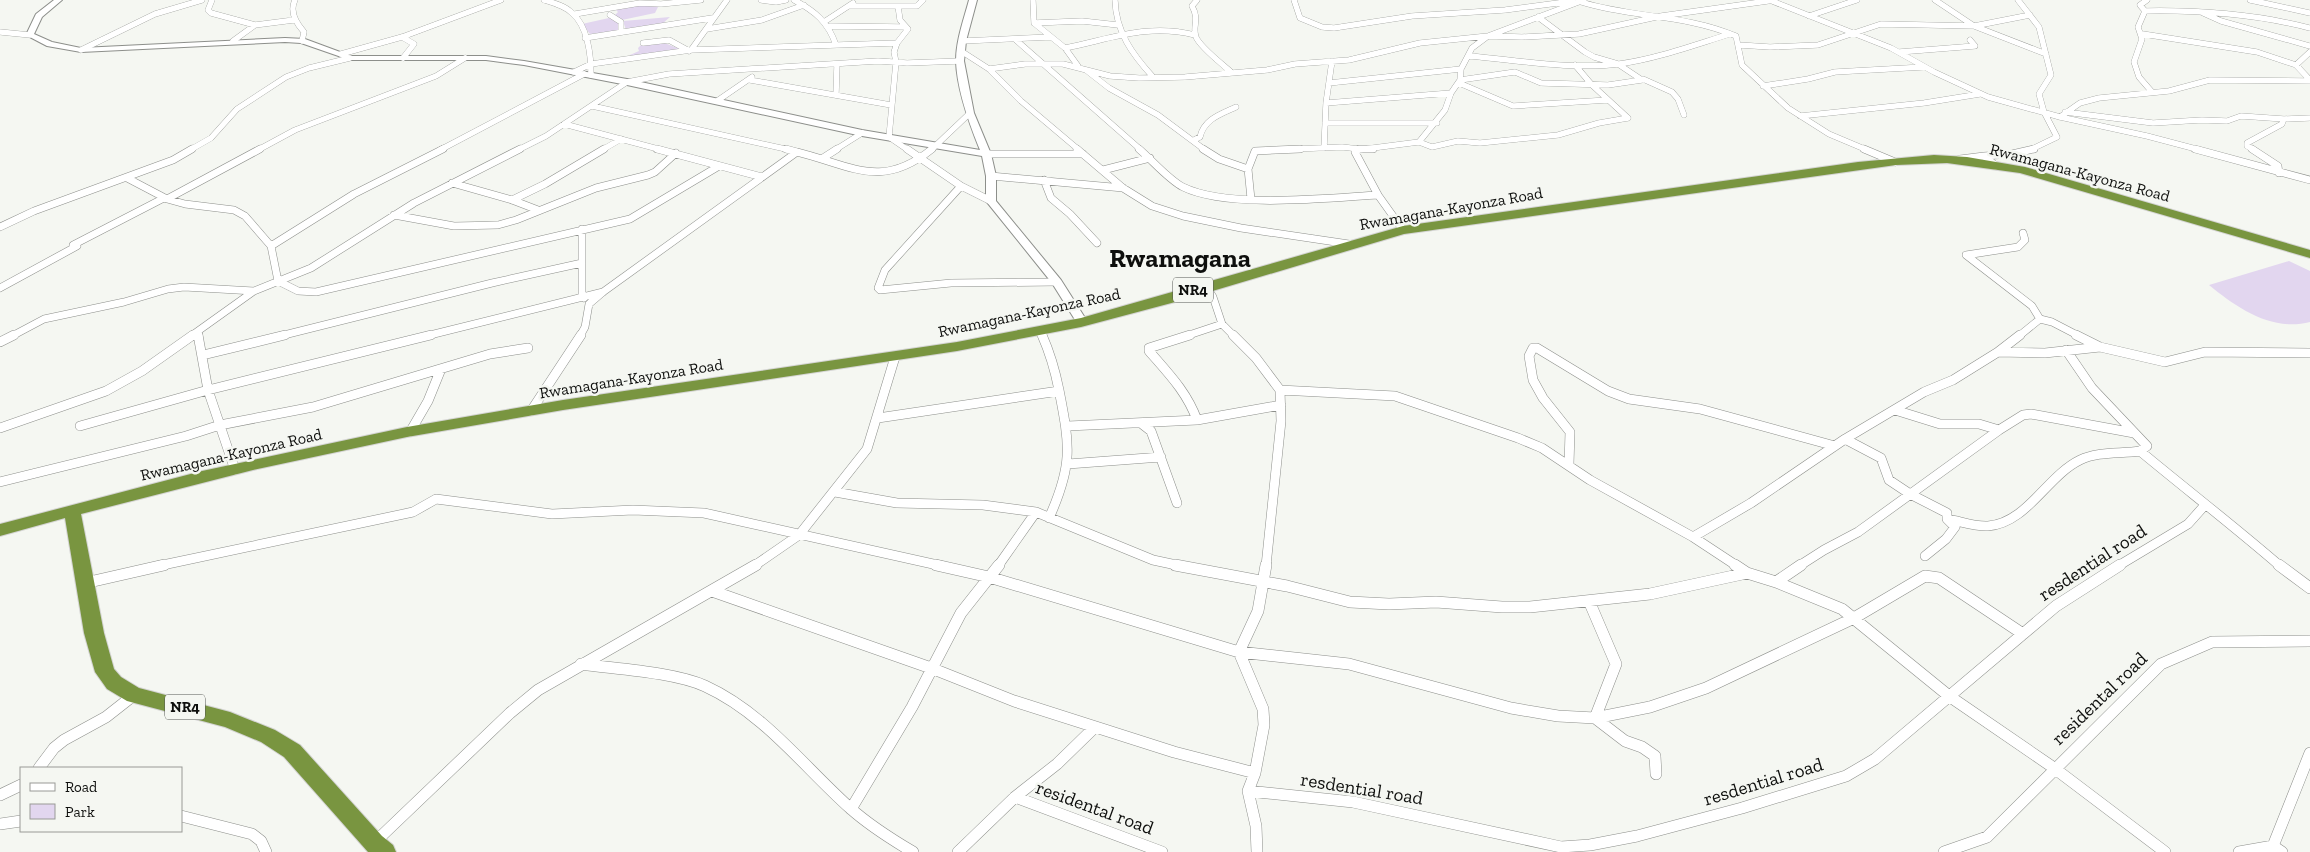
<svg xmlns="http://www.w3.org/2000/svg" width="2310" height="852" font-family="'Zilla Slab',serif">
  <rect width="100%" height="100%" fill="#f5f7f2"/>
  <path fill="#e2d6ef" d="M641,4L659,5L655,13L622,20L615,15L618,12L614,8Z
    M670,17L662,24L626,30L623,21Z
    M609,18L619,23L618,31L590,34L582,24Z
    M662,42L680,49L630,57V55L639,51L638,48L641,45Z
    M2289,261L2310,271V322C2272,332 2237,308 2209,285Z"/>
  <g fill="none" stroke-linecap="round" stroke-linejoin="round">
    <g stroke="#8d8f8b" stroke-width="6">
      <path id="street-far3" d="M212,0L208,10L211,13L255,25L233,41
        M295,0C289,12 296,23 304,32L302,41
        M544,0C554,3 565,6 572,13C588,26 591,56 591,75
        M761,0L776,2L786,0
        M794,0C815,11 828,22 836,45
        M1033,0L1034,23L1065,48L1078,66
        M1115,0C1116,32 1132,54 1153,77
        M1197,0L1192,6C1200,20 1192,26 1196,37C1200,47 1221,63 1230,71
        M1294,0L1300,18L1322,27L1334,28L1412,16L1505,10L1573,1
        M1935,0L1974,26L2046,54
        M2018,0L2039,27L2051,75L2039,94L2044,112L2057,137L2030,150
        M2147,0L2140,5L2145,11L2138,27L2142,39L2134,62L2139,77L2152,92
        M2250,0L2310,13
        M1772,1L1891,48L1934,72L1988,97L2060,117L2147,136L2200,150
        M1581,2C1632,18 1684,14 1736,36L1742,65L1788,108L1829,134L1867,150
        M849,6H917L923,0
        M2145,11C2201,10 2255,14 2310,28
        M2201,12L2221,21L2310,46
        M575,14L640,3L661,4L701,0
        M610,15L621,22V32
        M1809,16L1857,0
        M824,22L853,3
        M1034,23L1082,21L1118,25
        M255,25L294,20
        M830,26L904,27
        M707,29L762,20L804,5
        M0,32L30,35
        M2143,34L2257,52L2296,65L2310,80
        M402,37L414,44L403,58
        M585,38L712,18
        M1016,40L1141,150
        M962,41L1051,37
        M643,43L669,40L689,51
        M897,43L908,29L900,20L898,6
        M1739,45L1770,47L1818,45L1881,24L1974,26L2030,15
        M1065,48C1111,39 1147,23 1195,35
        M81,50L155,14L202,0
        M691,50L727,0
        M961,51L989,69L1021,101L1079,150
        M1899,52L1975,46L1970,40
        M341,54L402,37L501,0
        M1469,56C1516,60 1572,70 1619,64C1656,59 1694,45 1730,34
        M1575,65L1592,85L1628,118
        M2296,65L2310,52
        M989,69L1025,64H1063L1110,76L1139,78L1185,77L1267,70L1295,64L1349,60L1420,43L1488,36L1522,37L1579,34L1661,16L1775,0
        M1086,70L1109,88L1158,115L1205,150
        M574,72L591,64L691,50L897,43L894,52L896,62L889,137L908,150
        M1643,79L1672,92L1678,99L1684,115
        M750,80L891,105
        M1460,80L1515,72L1541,83L1608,85L1642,80L1618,64L1594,57L1585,52L1538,17
        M1329,83L1461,69
        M1459,83L1513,106L1608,100
        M1763,86L1808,79L1835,72L1924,67
        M836,95L837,64
        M717,101L752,77
        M1326,103L1451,93
        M592,106L790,150
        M2065,112L2153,123L2202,120L2227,121L2241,116L2284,119
        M1800,116L1924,103L1980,94
        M2060,117L2080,103L2099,98L2169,91L2210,80L2310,81
        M1325,123H1437
        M564,124L662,150
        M1194,140L1200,137C1204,119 1221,114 1236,107
        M1419,142L1432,147L1458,141L1480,143L1558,135L1599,123L1628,118
        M1324,148L1326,103L1332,61
        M190,150L211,138L237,109L286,77L309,68L350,58
        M258,150L295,130L436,76L465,58
        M440,150L584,74
        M518,150L546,136L627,82L669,74L878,61L907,63L960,61
        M602,150L621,139
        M835,150L862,133
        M931,150L970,113
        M1272,150L1342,147L1359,149
        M1357,150L1419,142L1445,110L1451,93L1460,80L1461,69L1472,48L1488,36L1584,0
        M2254,150L2247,146V143L2282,124L2284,119L2310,118"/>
    </g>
    <g stroke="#8d8f8b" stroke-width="8">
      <path id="street-far2" d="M657,149L762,177
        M786,149L797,152
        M907,149L961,186L991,201
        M1077,149L1123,188L1152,206L1183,216L1241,228L1349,244
        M1139,149C1152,160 1169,180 1183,187C1228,209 1327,198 1378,195
        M1203,149L1219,159L1248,169
        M1373,149H1359L1355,152L1378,195L1403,230
        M1864,149L1895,162
        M2195,149L2310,180
        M2252,149L2278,166L2279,173
        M986,154H1083
        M823,158L837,149
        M1960,159L1984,156
        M1996,166L1984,156L2012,154L2034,149
        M1103,170L1150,158
        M991,176L1123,188
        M127,178L167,199L185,204L234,210L245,216L271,246L278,281L298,291L316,292L630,219L719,166
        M1044,180L1051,198L1070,214L1097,243
        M452,183L512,200L538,210
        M961,186L885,270L878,288L880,290L951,283L1057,282
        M1251,199L1248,169L1255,151L1300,149
        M512,200L545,184L604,149
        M394,215L454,226L498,225L516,220L596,188L648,175L655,172L676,153
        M0,227L34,211L173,160L192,149
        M582,229V295L584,298
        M2023,233L2025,240L2018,247L1966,255L2032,306L2040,319L2052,322L2079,336
        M271,246L354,194L443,149
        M1206,286L1213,297L1222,324L1234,336
        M0,288L77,246L73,245L164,198L167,199L260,149
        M1040,331L1042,336
        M198,333L199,336
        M12,336L44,319L124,302L168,289L184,287L254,291
        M191,336L254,291L311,268L414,203L520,149
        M280,336L492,283L582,263
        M426,336L603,292
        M580,336L585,327L589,304L603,292L797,152C853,166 881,190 932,149
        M1186,336L1222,324
        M2019,336L2040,319"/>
    </g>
    <g stroke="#8d8f8b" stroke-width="10">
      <path id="street-far1" d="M198,335L208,390L235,470
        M1042,335C1050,353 1055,370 1059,390C1070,446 1073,465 1049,518
        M1190,335L1149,348V351C1168,373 1187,392 1197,420
        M1233,335L1256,358L1280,390L1281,421L1266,566
        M2076,335L2100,347L2165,362L2205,352L2310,353
        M0,342L14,335
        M2066,350L2092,388L2147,446L2140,451C2187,490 2235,527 2280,566
        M1998,352L2020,335
        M203,355L285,335
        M1280,390L1395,396L1518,438L1542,448L1590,480L1693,537L1737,566
        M1895,410L1940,424H1979L1999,430
        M531,411L581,335
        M878,418L1059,391
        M1142,424L1151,431L1177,503
        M80,426L208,390L431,335
        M1068,426L1197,420L1281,405
        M0,428L106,391L142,371L193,335
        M410,432L428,401L441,369
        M1845,439L1881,458L1889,480L1910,494L1947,513V519L1955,527L1946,539L1925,556
        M1068,464L1161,457
        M1569,464L1570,432L1543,398L1533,380L1529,356L1533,348H1537L1608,391L1629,399L1700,409L1835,446
        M0,482L186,436L220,425L313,407L490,354L528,348
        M835,492L897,503L983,505L1036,512L1153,560L1181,566
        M1947,519C1960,521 1975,527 1988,526C2027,523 2047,476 2080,460C2098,451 2121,454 2140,451
        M1693,537L1751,503L1845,439L1924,392L1953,380L1998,352L2045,353L2100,347
        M158,566L413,512L436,499L552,514L633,510L704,513L942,566
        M754,566L799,535L867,449L895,357
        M998,566L1036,512
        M1799,566L1824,550L1858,532L1999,430L2023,415L2031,414L2134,433
        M2118,566L2188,524L2205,505"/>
    </g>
    <g stroke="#8d8f8b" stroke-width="12">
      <path id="street" d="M936,565L989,577L1239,652L1349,664L1511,708L1558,716L1595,718L1650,707L1706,688L1854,618L1925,576L1939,578L2023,634
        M1175,565L1287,586L1350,602L1389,604L1436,602L1502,607H1530L1650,594L1747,573
        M1735,565L1747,573L1776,582L1842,609L1949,696L2054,768L2165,852
        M2279,565L2310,588
        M1776,582L1801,565
        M85,583L164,565
        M712,591L931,668L1014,701L1174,752L1255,773
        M1589,601L1616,664L1595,718L1625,741L1642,747L1655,756L1656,774
        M581,664C616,669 674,672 705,686C764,713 803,766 850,808C870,826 891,839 913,852
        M39,768L54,748L64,740L106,717L134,695
        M1248,791L1353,802L1561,847L1590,845L1637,836L1742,808L1846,776L1875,759L2056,606L2120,565
        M0,795L21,785
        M1015,797L1162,852
        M851,809L912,707L961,613L999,565
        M181,816L252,834L261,841L266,852
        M0,824L21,821
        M374,843L510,713L538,690L756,565
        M2273,846L2282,852
        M958,852L1015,797L1057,764L1095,727
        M1257,852L1256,826L1248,791L1255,773L1264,725L1263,709L1239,652L1258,611L1266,565
        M1944,852L1987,837L2161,664L2212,642L2310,641
        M2239,852L2273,846L2310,753"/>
    </g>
    <g stroke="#8d8f8b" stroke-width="2">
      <path id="secondary" d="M54,0H62L42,17L34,34L52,42L81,48L285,38L305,39L351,56H486L524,61L627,79L862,130L980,150C969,123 957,90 956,61C956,40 964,19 969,0H977L966,41L964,61L974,113L991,154L996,176V201L1061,280L1087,321L1081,324L1077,323L1052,283L986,201V176L982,156L862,136L627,85L524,65L486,60H350L301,43L285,42L81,52L47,46L26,35L36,14Z"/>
    </g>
    <g stroke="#d4d4d3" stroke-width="2">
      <path id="highway" d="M1934,155L1967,157L2025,167L2310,250V258L2020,173L1947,163L1896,165L1404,234L1179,301L1081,327L957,351L563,410L407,437L253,470L81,514L104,633L114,669L121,677L139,688L230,712L275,730L300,745L382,836L393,845L396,852H368L284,757L261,742L225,727L127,701L107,689L95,672L84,633L65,518L0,536V524L202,471L407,427L563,400L957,342L1081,318L1403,226L1858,162Z"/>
    </g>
    <use href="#street-far3" stroke="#fff" stroke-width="5.5"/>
    <use href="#street-far2" stroke="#fff" stroke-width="7"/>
    <use href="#street-far1" stroke="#fff" stroke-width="9"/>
    <use href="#street" stroke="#fff" stroke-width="11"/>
    <use href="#secondary" fill="#fff" fill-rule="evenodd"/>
    <use href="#highway" fill="#799540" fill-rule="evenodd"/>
  </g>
  <g text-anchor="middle" stroke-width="5" stroke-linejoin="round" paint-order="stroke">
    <g fill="#f5f7f2" stroke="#535552" stroke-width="1">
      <rect x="1173" y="277.5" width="40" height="25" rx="4"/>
      <rect x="165" y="694.5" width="40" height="25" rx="4"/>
    </g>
    <g font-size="15" font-weight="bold" fill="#0e0f0d">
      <text x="1193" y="295">NR4</text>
      <text x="185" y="712">NR4</text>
    </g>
    <g font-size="16" fill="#0e0f0d" stroke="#f5f7f2">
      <text transform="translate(2080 172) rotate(15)" y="6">Rwamagana-Kayonza Road</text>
      <text transform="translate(1451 208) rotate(-10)" y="6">Rwamagana-Kayonza Road</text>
      <text transform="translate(1029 312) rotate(-12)" y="6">Rwamagana-Kayonza Road</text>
      <text transform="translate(631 378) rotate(-9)" y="6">Rwamagana-Kayonza Road</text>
      <text transform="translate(231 454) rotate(-13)" y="6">Rwamagana-Kayonza Road</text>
    </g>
    <g font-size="19" fill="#0e0f0d" stroke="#f5f7f2">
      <text transform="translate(2092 562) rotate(-33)" y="7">resdential road</text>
      <text transform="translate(2099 698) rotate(-44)" y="7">residental road</text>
      <text transform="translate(1763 781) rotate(-17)" y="7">resdential road</text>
      <text transform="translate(1362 788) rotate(9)" y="7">resdential road</text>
      <text transform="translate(1095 807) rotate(20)" y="7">residental road</text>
    </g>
    <g font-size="26" font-weight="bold" fill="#0e0f0d" stroke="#f5f7f2">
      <text x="1180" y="267">Rwamagana</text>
    </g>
  </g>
  <rect x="20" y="767" width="162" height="65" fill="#f5f7f2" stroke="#999a96"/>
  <rect x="30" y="783" width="25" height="8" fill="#ffffff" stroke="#999a96"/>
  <text x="65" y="792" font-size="15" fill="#0e0f0d">Road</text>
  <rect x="30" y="804" width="25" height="15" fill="#e2d6ef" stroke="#999a96"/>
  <text x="65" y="817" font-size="15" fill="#0e0f0d">Park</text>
</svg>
